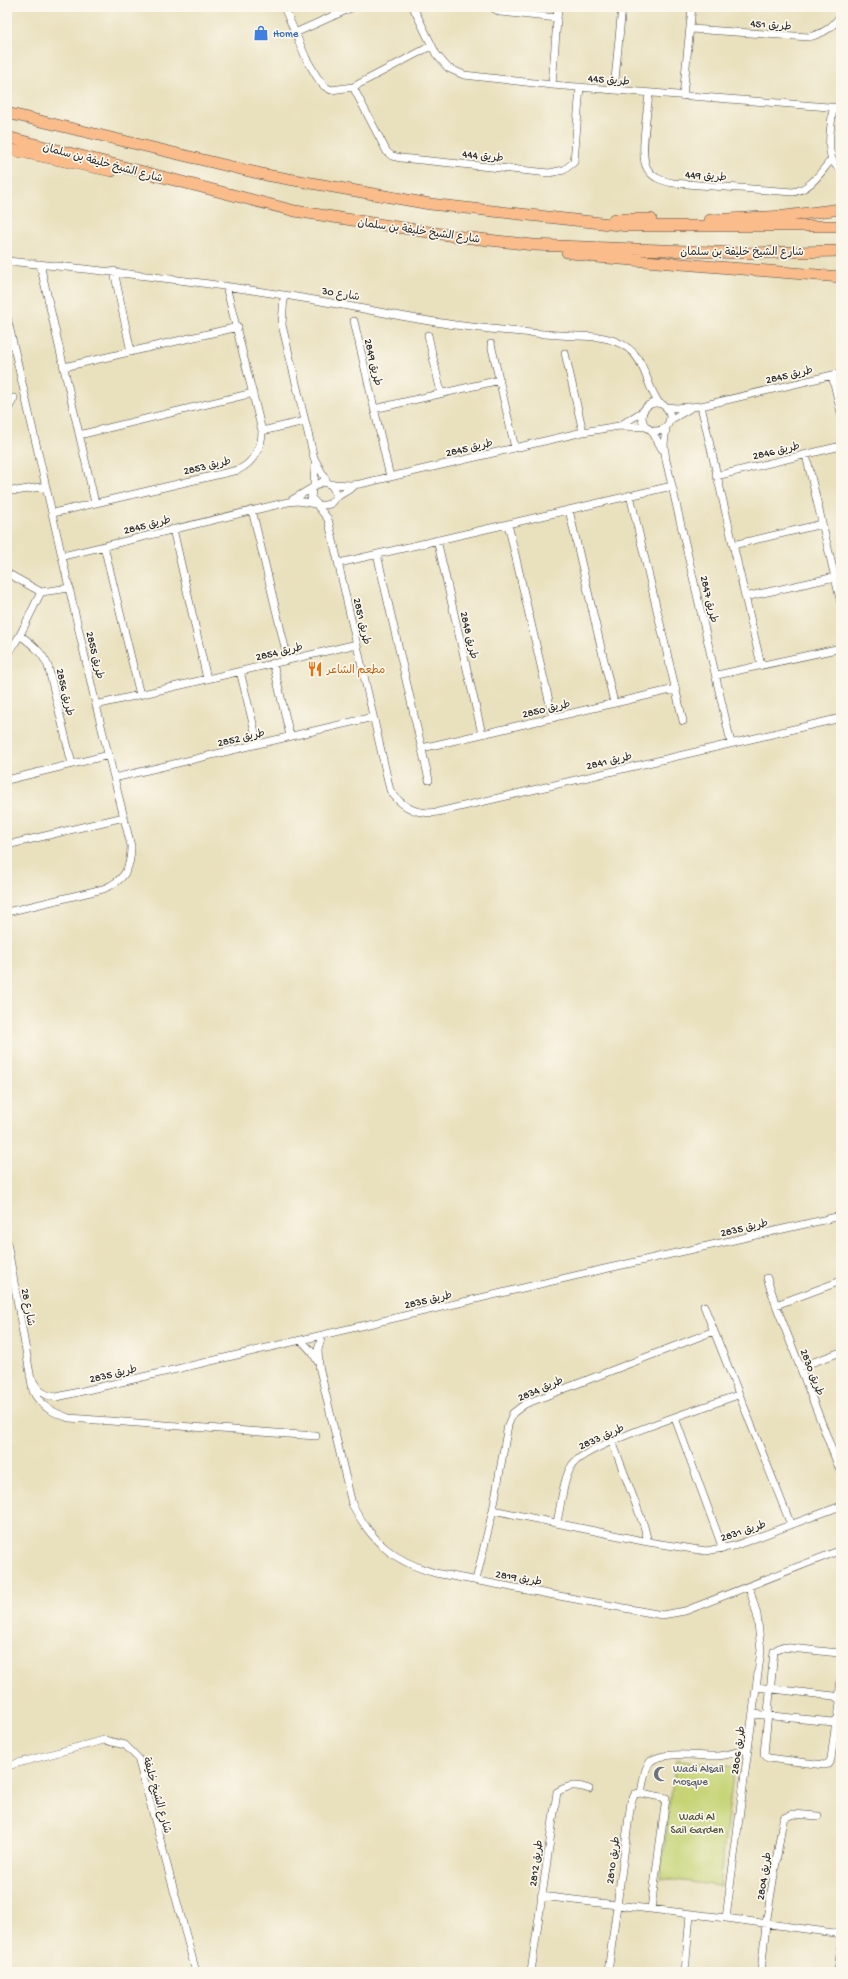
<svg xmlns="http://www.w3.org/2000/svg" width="848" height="1979" font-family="'Gochi Hand','Playpen Sans Arabic',sans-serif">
  <rect width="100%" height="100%" fill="#fbf7ec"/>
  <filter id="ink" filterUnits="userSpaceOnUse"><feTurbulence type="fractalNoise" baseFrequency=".025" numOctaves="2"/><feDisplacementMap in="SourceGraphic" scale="8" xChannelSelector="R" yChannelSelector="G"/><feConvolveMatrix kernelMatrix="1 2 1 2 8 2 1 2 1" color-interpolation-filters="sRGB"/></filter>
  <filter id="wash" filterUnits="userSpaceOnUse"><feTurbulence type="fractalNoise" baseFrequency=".012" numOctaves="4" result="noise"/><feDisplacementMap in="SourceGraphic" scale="16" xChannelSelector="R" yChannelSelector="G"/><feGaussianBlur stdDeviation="0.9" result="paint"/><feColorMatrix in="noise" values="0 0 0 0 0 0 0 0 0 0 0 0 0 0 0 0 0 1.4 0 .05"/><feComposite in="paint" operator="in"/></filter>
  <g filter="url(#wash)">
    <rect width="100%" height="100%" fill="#e9e0bd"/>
    <path fill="#c6d476" stroke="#788050" d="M676,1759L734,1767L719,1886L660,1878Z"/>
  </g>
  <g filter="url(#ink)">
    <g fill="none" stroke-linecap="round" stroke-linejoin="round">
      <g stroke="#484641" stroke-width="8">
        <path id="minor" d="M284,7L306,58L317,77L324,86L331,90L353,87L431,46
          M413,7L436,54L448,68L464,75L552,85L841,108
          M491,7L500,12L557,18
          M691,29L809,37C824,33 832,28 841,15
          M295,33L353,7
          M552,85L558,7
          M353,87L387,152L392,156L401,158L549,173L564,170L574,162L580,87
          M614,90L622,7
          M649,93C648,109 639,156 647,168C652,178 663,181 673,183L793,192C811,189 820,173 831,160
          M683,96L692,7
          M833,107C832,125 822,160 841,169
          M7,261C99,270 192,280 283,295C341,303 397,317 455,325C489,329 524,333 559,335C578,337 599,334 617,342C647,354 643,381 659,403
          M40,264L95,503
          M114,271L131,352
          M284,295L282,325L314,458L327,482
          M7,317L96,705L131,846C131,869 124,881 103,889L7,912
          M354,321L390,477
          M428,335L441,393
          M491,344L515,448
          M565,353L583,432
          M64,367L238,327
          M832,375L841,413
          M642 417a14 14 0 1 1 28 0a14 14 0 1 1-28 0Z
          M701,406L761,665
          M667,407L676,408L701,406L841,373
          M374,409L500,380
          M7,411L14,398
          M670,420L689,409
          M621,425L642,412
          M666,428L664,444L666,460L731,743
          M262,431L305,421
          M652,431L662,449
          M79,435L253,393
          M806,455L841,603
          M716,476L841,446
          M331,484L351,485L360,484L583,432L619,426L646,427
          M314,485L315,464
          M7,489L16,491L46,486
          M630,495L683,721
          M335,498L353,487
          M292,500L322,482C332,483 336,489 335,498L330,504L319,506L311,498L312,489
          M252,510L288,660
          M569,510L614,703
          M53,513L238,470C253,463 262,448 262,431L226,286
          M508,524L553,718
          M173,529L207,679
          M437,540L482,734
          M733,545L822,524
          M104,546L140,695
          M377,554L429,780
          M63,556L288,502L298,501L316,504L328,519L330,527L390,790C402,808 417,815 438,812L841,718
          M339,563L672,486
          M7,573L41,592L70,588
          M745,597L835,577
          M20,635C33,645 42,652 48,666L72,764
          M7,656L20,635L41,592
          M273,663L290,736
          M240,671L258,744
          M717,675L841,648
          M96,705L357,644
          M422,748L675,689
          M114,778L373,717
          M7,780L109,755
          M7,845L124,817
          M7,1242L33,1391C41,1407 52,1412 69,1418L316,1436
          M767,1278L776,1305L841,1473
          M776,1305L841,1281
          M704,1306L791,1525
          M322,1335L318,1350L319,1366L352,1504C372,1542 393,1561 435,1573L662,1615L685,1611L841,1550
          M302,1341L312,1352L318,1362
          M800,1367L841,1352
          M30,1376C37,1389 42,1396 57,1397L600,1270L841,1216
          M675,1418L723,1549
          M612,1441L644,1526L648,1542
          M493,1510L648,1542L706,1551L734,1546L841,1506
          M557,1522C561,1506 563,1477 573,1464C587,1444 708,1406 738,1395
          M476,1580L493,1510L508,1425L513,1413L525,1404L714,1331
          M839,1699L841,1677
          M753,1714L833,1722L838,1719L840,1702L839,1699L834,1696L756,1687
          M836,1721L831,1759L828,1764L824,1765L768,1758L764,1754L774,1651L781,1647L839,1653L841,1655
          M7,1766L104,1740L125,1745L138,1758L196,1972
          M641,1793C643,1784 644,1767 651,1761C665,1750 701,1757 718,1756C729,1755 738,1752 748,1748
          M541,1896L726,1918L841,1934
          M726,1918L761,1650L757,1615L749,1586
          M531,1972L557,1792C569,1785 576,1784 589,1789
          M608,1972L631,1802L635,1794L641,1793L666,1798L651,1909
          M685,1972L690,1914
          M761,1972L766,1924L782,1825L784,1818L793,1814L818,1816
          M838,1972L841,1944"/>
      </g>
      <g stroke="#484641" stroke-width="12">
        <path id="highway" d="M7,113L266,175L430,204L628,226H841
          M7,137L295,211L454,236L533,245L739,253L841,251
          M7,149L112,171
          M614,219H651
          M710,220L785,216L841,209
          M567,252L596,257L841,277"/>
      </g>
      <use href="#minor" stroke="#fff" stroke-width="7"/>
      <use href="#highway" stroke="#fabc8b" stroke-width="11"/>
    </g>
  </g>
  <defs>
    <g id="shop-bare" transform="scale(1.2)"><path d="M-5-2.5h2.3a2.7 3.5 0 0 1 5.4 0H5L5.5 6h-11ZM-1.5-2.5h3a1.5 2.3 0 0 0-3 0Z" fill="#3f7fe0" stroke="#fbf7ec" stroke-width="2.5" paint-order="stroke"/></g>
    <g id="restaurant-bare" transform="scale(1.2)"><path d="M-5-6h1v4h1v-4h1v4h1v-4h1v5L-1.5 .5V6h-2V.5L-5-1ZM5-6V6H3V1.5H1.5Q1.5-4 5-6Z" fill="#e8710a" stroke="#fbf7ec" stroke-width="2.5" paint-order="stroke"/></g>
    <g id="mosque-bare" transform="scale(1.2)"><path d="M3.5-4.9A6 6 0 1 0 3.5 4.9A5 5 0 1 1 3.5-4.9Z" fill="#6b7280" stroke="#fbf7ec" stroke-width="2.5" paint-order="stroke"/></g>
  </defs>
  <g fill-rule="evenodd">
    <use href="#shop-bare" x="261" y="33"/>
    <use href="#restaurant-bare" x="315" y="669"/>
    <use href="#mosque-bare" x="661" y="1774"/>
  </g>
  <g text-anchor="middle" stroke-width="3.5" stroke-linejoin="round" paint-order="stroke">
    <g font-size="11" fill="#2b2b2b" stroke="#fbf7ec">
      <text transform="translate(771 24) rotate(5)" y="4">طريق 451</text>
      <text transform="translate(609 79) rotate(5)" y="4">طريق 445</text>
      <text transform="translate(483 155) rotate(6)" y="4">طريق 444</text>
      <text transform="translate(103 162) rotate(15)" y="4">شارع الشيخ خليفة بن سلمان</text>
      <text transform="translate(706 175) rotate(4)" y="4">طريق 449</text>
      <text transform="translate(419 230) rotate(8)" y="4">شارع الشيخ خليفة بن سلمان</text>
      <text x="742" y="255">شارع الشيخ خليفة بن سلمان</text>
      <text transform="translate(341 293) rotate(10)" y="4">شارع 30</text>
      <text transform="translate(374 362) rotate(77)" y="4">طريق 2849</text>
      <text transform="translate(789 374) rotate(-13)" y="4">طريق 2845</text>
      <text transform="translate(469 447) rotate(-13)" y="4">طريق 2845</text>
      <text transform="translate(776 450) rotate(-13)" y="4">طريق 2846</text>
      <text transform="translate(207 465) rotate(-13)" y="4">طريق 2853</text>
      <text transform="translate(147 524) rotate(-14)" y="4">طريق 2845</text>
      <text transform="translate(710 599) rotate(77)" y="4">طريق 2847</text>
      <text transform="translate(363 621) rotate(77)" y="4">طريق 2851</text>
      <text transform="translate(470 635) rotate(77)" y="4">طريق 2848</text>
      <text transform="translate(279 651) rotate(-13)" y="4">طريق 2854</text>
      <text transform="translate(96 655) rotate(77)" y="4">طريق 2855</text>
      <text transform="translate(66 692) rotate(77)" y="4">طريق 2856</text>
      <text transform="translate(546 708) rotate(-13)" y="4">طريق 2850</text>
      <text transform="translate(241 737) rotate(-13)" y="4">طريق 2852</text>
      <text transform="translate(609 760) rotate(-13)" y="4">طريق 2841</text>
      <text transform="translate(744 1227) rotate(-13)" y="4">طريق 2835</text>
      <text transform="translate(428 1299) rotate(-13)" y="4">طريق 2835</text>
      <text transform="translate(29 1307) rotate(80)" y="4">شارع 28</text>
      <text transform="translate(813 1372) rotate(69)" y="4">طريق 2830</text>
      <text transform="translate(113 1373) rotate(-13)" y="4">طريق 2835</text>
      <text transform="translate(540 1388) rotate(-23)" y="4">طريق 2834</text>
      <text transform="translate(601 1436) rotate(-24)" y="4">طريق 2833</text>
      <text transform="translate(743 1530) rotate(-18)" y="4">طريق 2831</text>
      <text transform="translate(519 1577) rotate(10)" y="4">طريق 2819</text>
      <text transform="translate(737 1750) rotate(-82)" y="4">طريق 2806</text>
      <text transform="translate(158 1795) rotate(74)" y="4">شارع الشيخ خليفة</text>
      <text transform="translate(612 1860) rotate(-82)" y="4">طريق 2810</text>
      <text transform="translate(535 1863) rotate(-82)" y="4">طريق 2812</text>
      <text transform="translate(763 1876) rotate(-81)" y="4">طريق 2804</text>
    </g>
    <g font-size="11" fill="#366cbe" stroke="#fbf7ec" text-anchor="start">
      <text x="273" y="37">Home</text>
    </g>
    <g font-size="11" fill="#c56008" stroke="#fbf7ec" text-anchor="start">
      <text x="327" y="673">مطعم الشاعر</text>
    </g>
    <g font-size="11" fill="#5b616d" stroke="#fbf7ec" text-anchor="start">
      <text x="673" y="1772">Wadi Alsail<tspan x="673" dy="13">Mosque</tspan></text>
    </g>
    <g font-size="11" fill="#52553e" stroke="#fbf7ec">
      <text x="697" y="1820">Wadi Al<tspan x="697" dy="13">Sail Garden</tspan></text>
    </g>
  </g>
  <rect width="848" height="1979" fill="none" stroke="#fbf7ec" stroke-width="24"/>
</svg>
